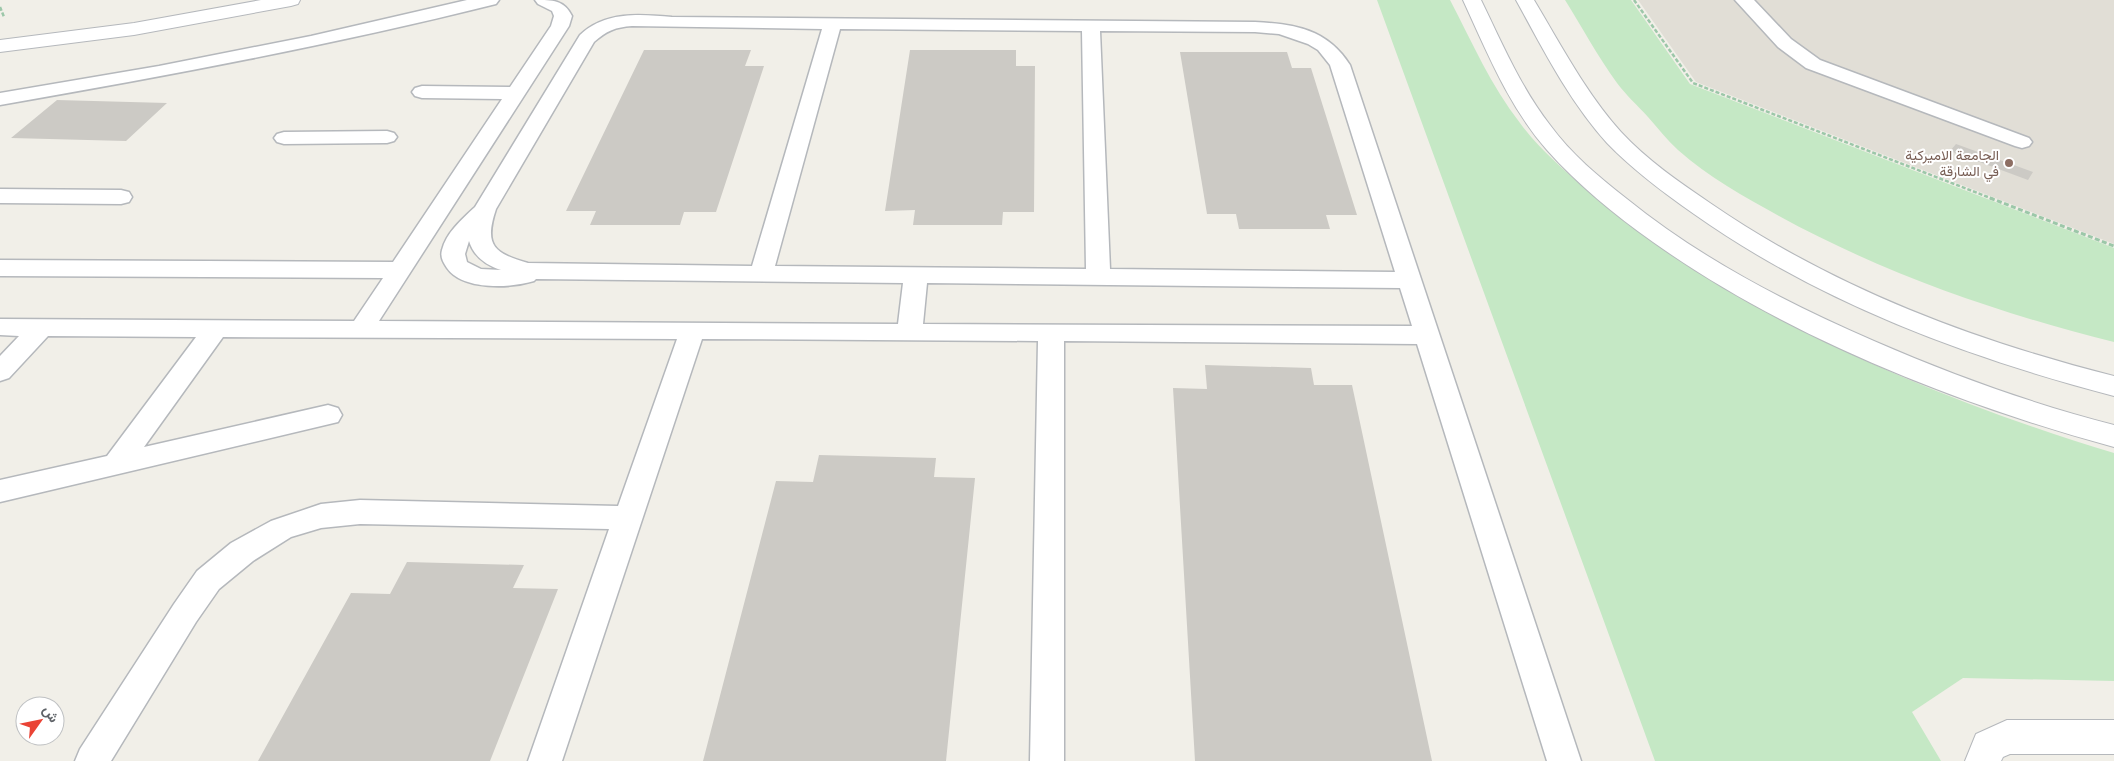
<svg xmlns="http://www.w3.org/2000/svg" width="2114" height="761" font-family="'Noto Sans',Vazirmatn,sans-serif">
  <rect width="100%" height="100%" fill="#f1efe8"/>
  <path fill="#e1ded6" d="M1638,0H2114V244L1696,82Z"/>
  <path fill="#c5e8c5" d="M1377,0H1450C1472,42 1491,86 1520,123C1539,149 1564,170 1588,191C1640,237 1698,274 1760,308C1872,369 1992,416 2114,453V681L1963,678L1912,712L1941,761H1655Z
    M1565,0H1631L1690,84L2114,248V342C1998,313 1885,274 1779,216C1745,197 1708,177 1678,150C1667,140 1658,128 1648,117C1638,106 1626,95 1617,83C1598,57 1582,27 1565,0Z"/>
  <path fill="#cccac5" d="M644,50H751L745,66H764L716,212H684L680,225H590L596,211H566Z
    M910,50H1016V66H1035L1034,212H1003L1002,225H913L915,210L885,211Z
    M1180,52H1287L1292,68H1311L1357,215H1326L1330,229H1239L1236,214H1207Z
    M57,100L167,103L126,141L11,138Z
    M1956,144L2033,172L2028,180L1950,151Z
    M1205,365L1311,368L1314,385H1352L1432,761H1195L1173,388L1207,389Z
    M819,455L936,458L934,477L975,478L946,761H703L776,481L813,482Z
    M407,562L524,565L513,588L558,589L490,761H258L351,593L390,594Z"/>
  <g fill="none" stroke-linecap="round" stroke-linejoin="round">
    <g stroke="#b5b8bc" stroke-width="3">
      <path id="service" d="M467,0H499L496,4C332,45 167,76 0,105V93L159,66L311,36Z
        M535,0C553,0 564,0 572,16L569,26L379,321L898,324L903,283L536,279L534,281C511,288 463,291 447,268C443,262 440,257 442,250C446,233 462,219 475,207L580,35C605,11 640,14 672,17L1255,22C1295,24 1327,29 1350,65L1581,761H1547L1417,344L1064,341V761H1030L1038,341L702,339L562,761H528L609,529L360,524L321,528L291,537L253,561L219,589L196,622L111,761H75L80,749L174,604L197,571L231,543L271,521L321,504L360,500L618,506L677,339L223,337L144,447L328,405L338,408L342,415L338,422L0,502V480L107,456L196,337L48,336L9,378L0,381V356L19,336L0,335V319L354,321L383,278L0,276V260L393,262L502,99L422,98L415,96L412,92L415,88L422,86L510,87L551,26L554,16L552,11L538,4ZM632,26L822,29L752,266L528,263C493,253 484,245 496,209L594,42C606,31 616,27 632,26ZM840,29L1082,31L1086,269L775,266ZM1100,31L1255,32L1279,34L1308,44L1318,50L1330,65L1395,272L1110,269ZM469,241C474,257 486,265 501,270L481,269L467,262L465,254ZM927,283L1400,288L1412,326L923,324Z
        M1735,0H1754L1791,39L1820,60L2029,138L2032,142L2029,146L2022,148L2015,146L1806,68L1778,47Z
        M387,131L394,133L397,137L394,141L387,143L284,144L277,142L274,138L277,134L284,132Z
        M0,189L121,190L129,192L132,197L129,202L121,204L0,203Z"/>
    </g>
    <g stroke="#b5b8bc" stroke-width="2">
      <path id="minor" d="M261,0H300L298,4L291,6L134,35L0,52V40L134,23Z
        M2007,720H2114V754H2010L2003,757L2001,761H1965L1976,734Z"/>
    </g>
    <g stroke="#b5b8bc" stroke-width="2">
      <path id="tertiary" d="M1463,0H1481C1502,43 1521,88 1550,125C1571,154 1599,177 1627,199C1701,259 1787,303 1874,341C1952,375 2032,404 2114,425V447C1956,404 1787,337 1653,242C1615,215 1578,185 1547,150C1509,107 1487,52 1463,0Z
        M1516,0H1534C1561,45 1586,93 1621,132C1647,160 1679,182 1710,203C1832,287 1971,340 2114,376V396C1966,357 1820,303 1694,214C1664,193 1633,170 1607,143C1569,101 1543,49 1516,0Z"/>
    </g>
    <path stroke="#9cc7a9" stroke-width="2.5" stroke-dasharray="4 2" stroke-linecap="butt" d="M1634,0L1693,83L1993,199
      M0,7L4,17"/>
    <path stroke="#9cc7a9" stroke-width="3" stroke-dasharray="5 2.5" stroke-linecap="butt" d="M1990,198L2114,246"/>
    <use href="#service" fill="#fff" fill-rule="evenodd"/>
    <use href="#minor" fill="#fff" fill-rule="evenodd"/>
    <use href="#tertiary" fill="#fff" fill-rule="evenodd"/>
  </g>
  <circle fill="#8d6e63" stroke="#fff" stroke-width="2" cx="2009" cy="163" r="5"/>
  <g text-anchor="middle" stroke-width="4" stroke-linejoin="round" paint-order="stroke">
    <g font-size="14" fill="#785e54" stroke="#fff" text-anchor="end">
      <text x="1999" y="160">الجامعة الاميركية<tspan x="1999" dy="16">في الشارقة</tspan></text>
    </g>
  </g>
  <g transform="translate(40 721) rotate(57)"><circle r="24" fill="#ffffff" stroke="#bfc1c3"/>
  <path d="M0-4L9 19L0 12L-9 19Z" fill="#ea4335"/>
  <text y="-8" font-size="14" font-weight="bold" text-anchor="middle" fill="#5f6368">ش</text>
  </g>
</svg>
